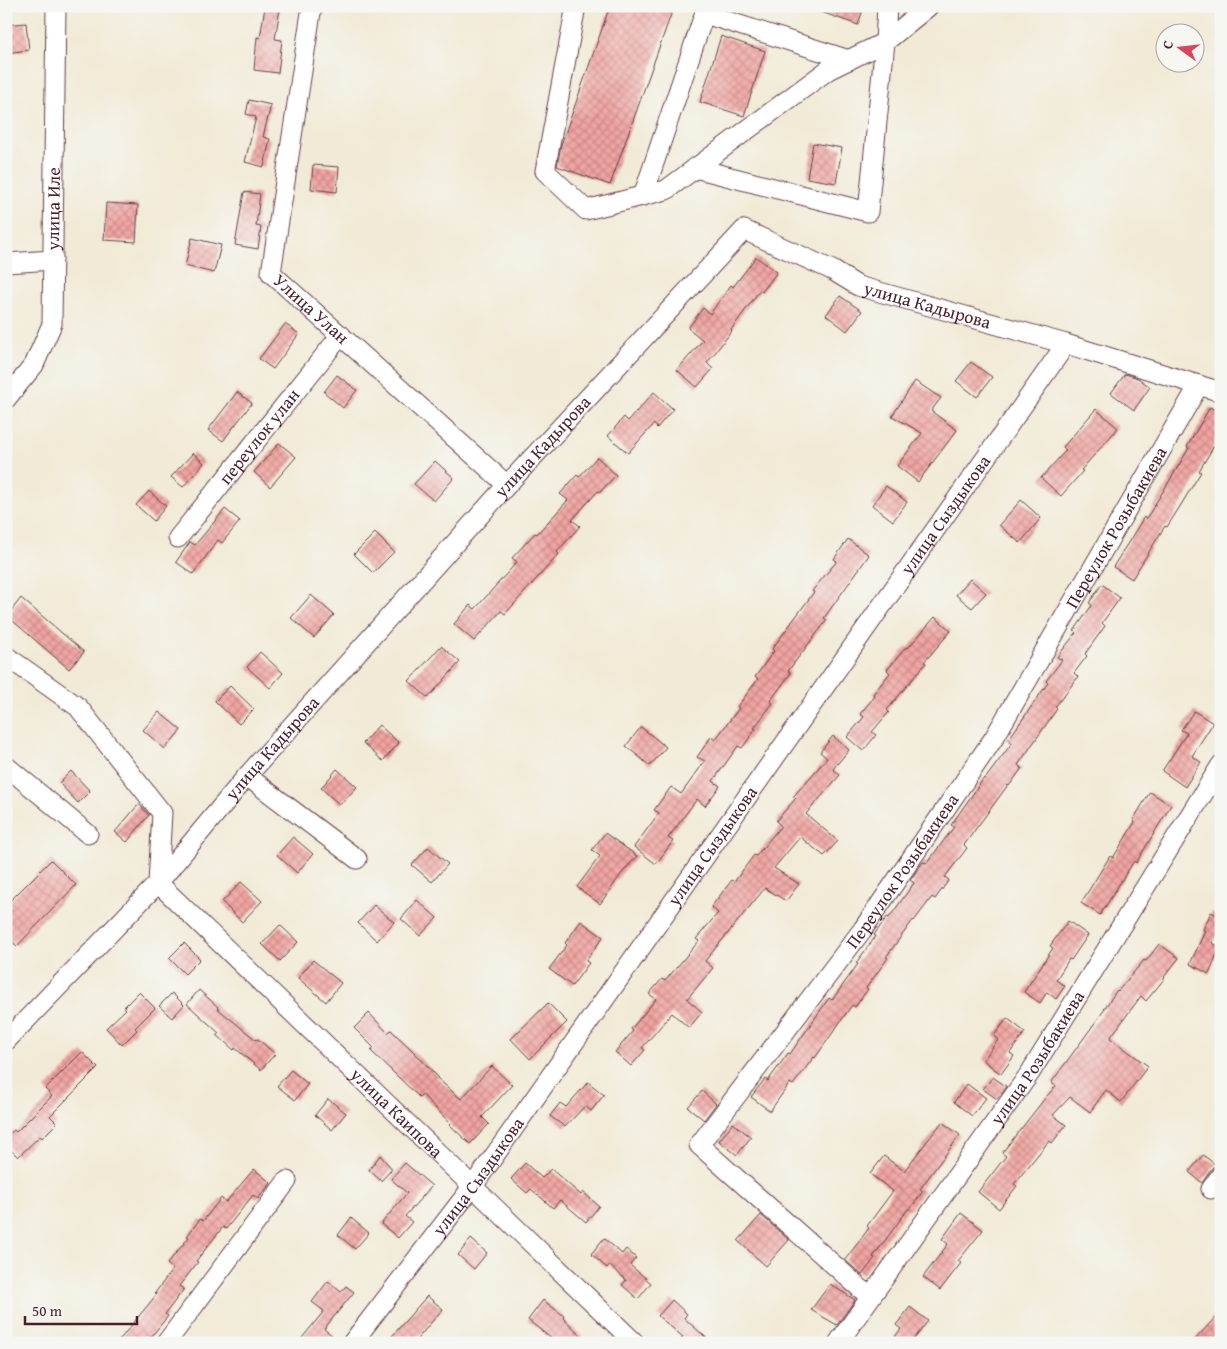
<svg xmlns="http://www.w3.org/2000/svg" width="1227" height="1349" font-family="'Gentium Book Plus',serif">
  <defs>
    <pattern id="building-cross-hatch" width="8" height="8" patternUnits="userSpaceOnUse" patternTransform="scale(1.25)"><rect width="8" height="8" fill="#f1a5a2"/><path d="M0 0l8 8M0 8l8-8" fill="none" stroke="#c58684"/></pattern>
  </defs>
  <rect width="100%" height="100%" fill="#f6f6f2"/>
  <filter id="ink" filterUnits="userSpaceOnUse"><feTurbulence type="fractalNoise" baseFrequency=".02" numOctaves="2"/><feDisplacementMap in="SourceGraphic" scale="10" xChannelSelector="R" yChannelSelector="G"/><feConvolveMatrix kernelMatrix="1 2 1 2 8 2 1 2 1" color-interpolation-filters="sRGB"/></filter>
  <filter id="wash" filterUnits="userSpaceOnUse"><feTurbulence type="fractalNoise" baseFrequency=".0096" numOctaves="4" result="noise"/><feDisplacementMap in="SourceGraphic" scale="20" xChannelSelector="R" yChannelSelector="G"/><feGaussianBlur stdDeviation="1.12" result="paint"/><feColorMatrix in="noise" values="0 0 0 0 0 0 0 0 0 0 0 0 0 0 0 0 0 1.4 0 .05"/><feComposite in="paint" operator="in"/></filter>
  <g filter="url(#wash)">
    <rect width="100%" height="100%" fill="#f1ead6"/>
    <g id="blocks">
      <path fill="url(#building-cross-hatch)" d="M610,6H674L610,185L557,166L561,145Z
        M810,6H864L858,25L810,8Z
        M265,7L280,9L275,39L282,40L278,73L254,70L257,37L260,38Z
        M26,23L29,50L6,53V25Z
        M721,36L765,51L744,116L700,102Z
        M249,100L271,105L263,137L270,139L264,167L245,162L256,117L246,114Z
        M813,143L842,148L836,183L807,178Z
        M313,165L339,167L337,192L311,189Z
        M244,192L260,194L256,226L261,227L258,249L235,245Z
        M106,203L138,205L136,242L104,240Z
        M192,238L221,245L214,273L185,266Z
        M756,257L777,272L762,292L760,290L731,330L732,331L707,363L713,369L697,387L677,370L703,340L688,328L703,308L710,314L731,285L733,287Z
        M840,296L862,311L847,331L826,315Z
        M285,324L299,334L273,369L259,359Z
        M971,362L992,377L977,397L956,381Z
        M1125,374L1138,378L1150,387L1134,410L1111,393Z
        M337,375L357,390L343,408L324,392Z
        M915,381L941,398L931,411L957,430L918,482L897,466L922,433L892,416Z
        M237,392L252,403L223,441L208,430Z
        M654,392L673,409L657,428L654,424L628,453L608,436L624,417L628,421Z
        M1210,407L1221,414V430L1216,438L1218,439L1199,471L1201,472L1179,508L1167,527L1165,526L1132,579L1113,567L1144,517L1146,519L1170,480L1189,448L1187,447Z
        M1096,409L1118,428L1081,470L1083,471L1061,496L1041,478L1066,450L1063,447Z
        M279,443L296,457L270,487L254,472Z
        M193,453L204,463L183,487L171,477Z
        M597,457L616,475L600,492L598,491L572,520L580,526L557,552L559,554L505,614L501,611L474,641L454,624L470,605L475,609L517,562L512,558L535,533L537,534L568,500L560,494L577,475L579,477Z
        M435,461L454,478L434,501L414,484Z
        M886,486L907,502L893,521L872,505Z
        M149,491L166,506L154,521L136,505Z
        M1021,500L1041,518L1020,543L999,525Z
        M225,509L240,521L222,543L218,540L193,574L176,562L190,542L195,545Z
        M375,533L394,552L373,573L354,554Z
        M848,539L869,555L824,618L827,620L788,671L791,673L770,701L773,703L754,728L756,729L742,748L738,746L713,781L720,786L705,806L697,799L668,838L673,841L656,864L634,847L659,813L654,810L671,787L681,794L705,761L697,757L711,737L715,740L739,708L737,707L758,679L755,677L774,651L772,649L814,592L812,591L837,561L834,559Z
        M970,579L986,593L972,608L956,595Z
        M1102,584L1120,598L1102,623L1105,626L1085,654L1087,656L1074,673L1078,677L1055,707L1057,709L1018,765L1022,768L1009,786L1008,785L964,845L967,848L945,877L949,880L935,899L932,897L914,921L913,920L886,957L888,958L866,988L868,989L855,1007L852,1005L815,1058L814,1057L793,1085L790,1083L770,1111L751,1097L765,1079L768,1081L788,1053L790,1054L829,998L832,1000L858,964L856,963L876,936L874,935L887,917L889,918L914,883L910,880L923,862L927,863L954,827L951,825L984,778L985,779L1012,743L1008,740L1048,683L1046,681L1062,660L1057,657L1076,633L1074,631L1092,605L1089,603Z
        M311,595L334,615L314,638L291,618Z
        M21,598L84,652L69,669L7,616Z
        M935,617L951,631L924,662L926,663L887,710L889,712L872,732L876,735L863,751L847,737L864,717L860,714L875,696L873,694L890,673L887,670L906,647L908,648Z
        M441,646L460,662L428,698L409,681Z
        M260,652L283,673L270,688L247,667Z
        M230,686L254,709L239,724L215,701Z
        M1194,711L1213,723L1192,756L1201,762L1185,787L1162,771L1187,733L1181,730Z
        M159,712L181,730L165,749L143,730Z
        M379,725L399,743L383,761L363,743Z
        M641,727L666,747L650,766L626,746Z
        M833,736L849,750L833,769L840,775L806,814L838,841L824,856L800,837L774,868L799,884L786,901L765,888L705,961L713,968L687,999L702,1012L689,1028L672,1013L642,1048L645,1050L631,1066L615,1052L633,1031L631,1029L656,999L649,994L662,979L665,981L699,941L696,939L718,913L711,907L732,880L734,882L754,855L756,856L781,826L776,821L796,798L793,797L827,758L820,752Z
        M337,769L357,787L340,805L321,788Z
        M71,771L90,791L78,803L59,783Z
        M1150,792L1171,805L1136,863L1134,861L1100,915L1081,903L1110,856L1113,858L1135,822L1133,820Z
        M139,804L149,815L127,842L115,832Z
        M605,833L637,856L622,873L600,904L577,887L600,856L592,850Z
        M293,837L313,854L297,873L277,855Z
        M428,847L448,864L432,882L412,865Z
        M51,860L76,885L17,946L6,936V905Z
        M241,882L262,901L242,922L222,902Z
        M417,900L437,918L420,936L401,919Z
        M374,905L394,922L377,941L358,923Z
        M1211,912L1221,917V927L1212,943L1220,947L1209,974L1190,964L1205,931L1203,930Z
        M581,921L603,937L586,961L589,963L572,986L549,969L567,945L565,943Z
        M1068,921L1088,935L1071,960L1069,959L1056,980L1065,986L1056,999L1047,992L1040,1003L1024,992L1053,948L1050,946Z
        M280,925L298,942L280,961L262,944Z
        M184,943L200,959L185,974L169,958Z
        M1159,944L1179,958L1164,977L1165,978L1146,1001L1141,996L1110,1038L1148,1066L1121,1102L1106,1090L1090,1112L1070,1097L1053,1115L1066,1125L1052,1143L1049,1141L1014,1184L1017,1186L999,1209L978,1192L1006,1156L1002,1153L1046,1097L1056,1086L1051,1083L1105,1009H1104L1117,990L1118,991L1144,960L1146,961Z
        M313,960L341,983L326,1002L298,978Z
        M199,990L218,1007L217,1008L256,1040L258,1039L275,1054L261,1070L235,1048L234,1050L217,1035L219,1033L187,1004Z
        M139,992L155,1008L135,1028L137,1030L122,1045L106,1028L126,1009L124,1007Z
        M172,993L184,1005L172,1018L159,1006Z
        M548,1003L567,1022L530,1059L511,1039Z
        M369,1013L388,1033L391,1030L411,1049L438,1077L437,1078L461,1099L492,1066L512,1085L482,1117L489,1124L470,1144L450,1125L451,1124L422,1094L419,1097L371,1051L374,1048L354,1028Z
        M1007,1018L1025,1032L1010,1053L1014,1056L1001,1074L983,1060L998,1040L994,1036Z
        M82,1052L98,1068L50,1116L57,1123L42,1138L40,1136L18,1157L6,1145V1137L14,1130L16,1132L52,1096L45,1089Z
        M291,1070L308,1084L295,1100L277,1086Z
        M993,1077L1007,1087L997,1099L983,1089Z
        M588,1082L604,1095L591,1111L585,1106L565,1127L550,1116L560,1103L566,1107Z
        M967,1084L986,1098L972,1116L954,1102Z
        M702,1091L716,1104L704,1120L688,1107Z
        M328,1099L346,1113L332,1130L315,1115Z
        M942,1122L960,1135L920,1189L923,1191L910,1209H908L873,1257L875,1258L862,1275L845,1260L869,1228L867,1226L893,1191L870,1174L884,1156L904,1171Z
        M733,1123L751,1137L737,1155L719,1141Z
        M380,1155L392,1169L381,1181L369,1170Z
        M1203,1155L1216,1165L1212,1168L1202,1183L1189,1172Z
        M405,1163L432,1186L405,1216L412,1222L398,1238L381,1224L407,1193L391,1179Z
        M525,1163L542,1178L551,1169L581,1195L583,1192L599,1206L586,1222L560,1200L553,1208L531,1189L527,1193L511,1179Z
        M254,1169L271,1183L258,1199L253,1195L226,1229L223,1227L196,1261L198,1262L179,1286L184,1289L165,1314L168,1316L146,1343H117L157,1294L155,1293L173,1269L167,1264L189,1237L187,1236L200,1219L203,1221L221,1198L226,1202Z
        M961,1213L983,1230L958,1261L961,1263L940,1290L923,1277L948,1244L942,1239Z
        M761,1215L789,1240L766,1266L738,1241Z
        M351,1218L369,1233L355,1249L338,1235Z
        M604,1238L622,1254L626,1249L636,1258L630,1265L651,1283L638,1299L622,1285L626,1280L609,1265L607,1268L591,1254Z
        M471,1239L487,1253L474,1269L458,1255Z
        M328,1281L341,1292L346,1286L354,1292L324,1329L333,1336L327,1343H298L324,1311L312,1302Z
        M830,1284L855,1300L837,1325L811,1310Z
        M427,1296L443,1309L429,1325L414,1343H386Z
        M543,1300L564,1316L563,1318L589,1343H557L528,1320Z
        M672,1300L687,1314L684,1318L712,1343H678L683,1337L658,1316Z
        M910,1307L928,1321L911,1343H890L901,1329L896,1325Z
        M1221,1311V1343H1192Z"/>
    </g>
  </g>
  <g filter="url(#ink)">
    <use href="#blocks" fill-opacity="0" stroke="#633d45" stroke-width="1"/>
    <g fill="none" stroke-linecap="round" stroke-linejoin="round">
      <g stroke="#633d45" stroke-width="21">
        <g id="minor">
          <path id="s1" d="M312,6L271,273L507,485"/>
          <path d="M576,6L545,171L586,210L666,190L828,70L885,42L929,6"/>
          <path d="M705,14L849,60"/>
          <path d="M695,168L868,212L885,42L887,6"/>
          <path d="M643,196L707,6"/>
          <path d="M6,263L53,260"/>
          <path id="s2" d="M6,399L34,365L52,324L56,6"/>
          <path id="s3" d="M178,538L341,335"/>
          <path id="s4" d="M6,656L78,707L162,813L158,883L635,1343"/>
          <path d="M6,766L88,834"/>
          <path d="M247,776L357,859"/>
          <path id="s5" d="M6,1041L158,883L247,776L507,485L744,230L832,270L858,286L1066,344L1221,392"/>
          <path d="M1211,1189L1221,1175"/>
          <path id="s6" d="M870,1297L699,1145L863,929L994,738L1199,385"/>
          <path d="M166,1343L287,1181"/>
          <path id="s7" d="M352,1343L473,1186L1066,344"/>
          <path id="s8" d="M838,1343L1030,1073L1221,765"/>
        </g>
      </g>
      <use href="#minor" stroke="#fff" stroke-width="19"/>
    </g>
  </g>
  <g text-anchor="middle" stroke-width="4" stroke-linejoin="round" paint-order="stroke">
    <g font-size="18" fill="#4a1f2b" stroke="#f6f6f2">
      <text dy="6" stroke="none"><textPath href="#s2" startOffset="204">улица Иле</textPath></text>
      <text dy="6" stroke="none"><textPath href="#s5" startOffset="1296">улица Кадырова</textPath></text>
      <text dy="6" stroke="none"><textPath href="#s1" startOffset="324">Улица Улан</textPath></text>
      <text dy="6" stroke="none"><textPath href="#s3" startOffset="130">переулок улан</textPath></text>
      <text dy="6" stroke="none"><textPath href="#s5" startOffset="801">улица Кадырова</textPath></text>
      <text dy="6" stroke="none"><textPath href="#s7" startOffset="1019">улица Сыздыкова</textPath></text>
      <text dy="6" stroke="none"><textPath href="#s6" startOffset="975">Переулок Розыбакиева</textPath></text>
      <text dy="6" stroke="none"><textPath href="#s5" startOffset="396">улица Кадырова</textPath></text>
      <text dy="6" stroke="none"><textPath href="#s7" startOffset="614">улица Сыздыкова</textPath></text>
      <text dy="6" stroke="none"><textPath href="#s6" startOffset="570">Переулок Розыбакиева</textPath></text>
      <text dy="6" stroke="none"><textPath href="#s8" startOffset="348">улица Розыбакиева</textPath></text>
      <text dy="6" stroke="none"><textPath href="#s4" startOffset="625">улица Каипова</textPath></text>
      <text dy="6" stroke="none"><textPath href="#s7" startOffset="209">улица Сыздыкова</textPath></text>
    </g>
  </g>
  <rect width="1227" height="1349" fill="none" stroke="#f6f6f2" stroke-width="25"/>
  <g transform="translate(1180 48) rotate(285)"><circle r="24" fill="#f6f6f2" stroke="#b1a0a2"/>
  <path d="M0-4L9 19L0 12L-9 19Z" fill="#d1495b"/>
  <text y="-8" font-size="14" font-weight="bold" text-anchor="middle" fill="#4a1f2b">С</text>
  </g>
  <path d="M25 1316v8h112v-8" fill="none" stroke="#4a1f2b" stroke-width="2.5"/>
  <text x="32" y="1316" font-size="15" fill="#4a1f2b" stroke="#f6f6f2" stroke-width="4" paint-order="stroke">50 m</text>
</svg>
